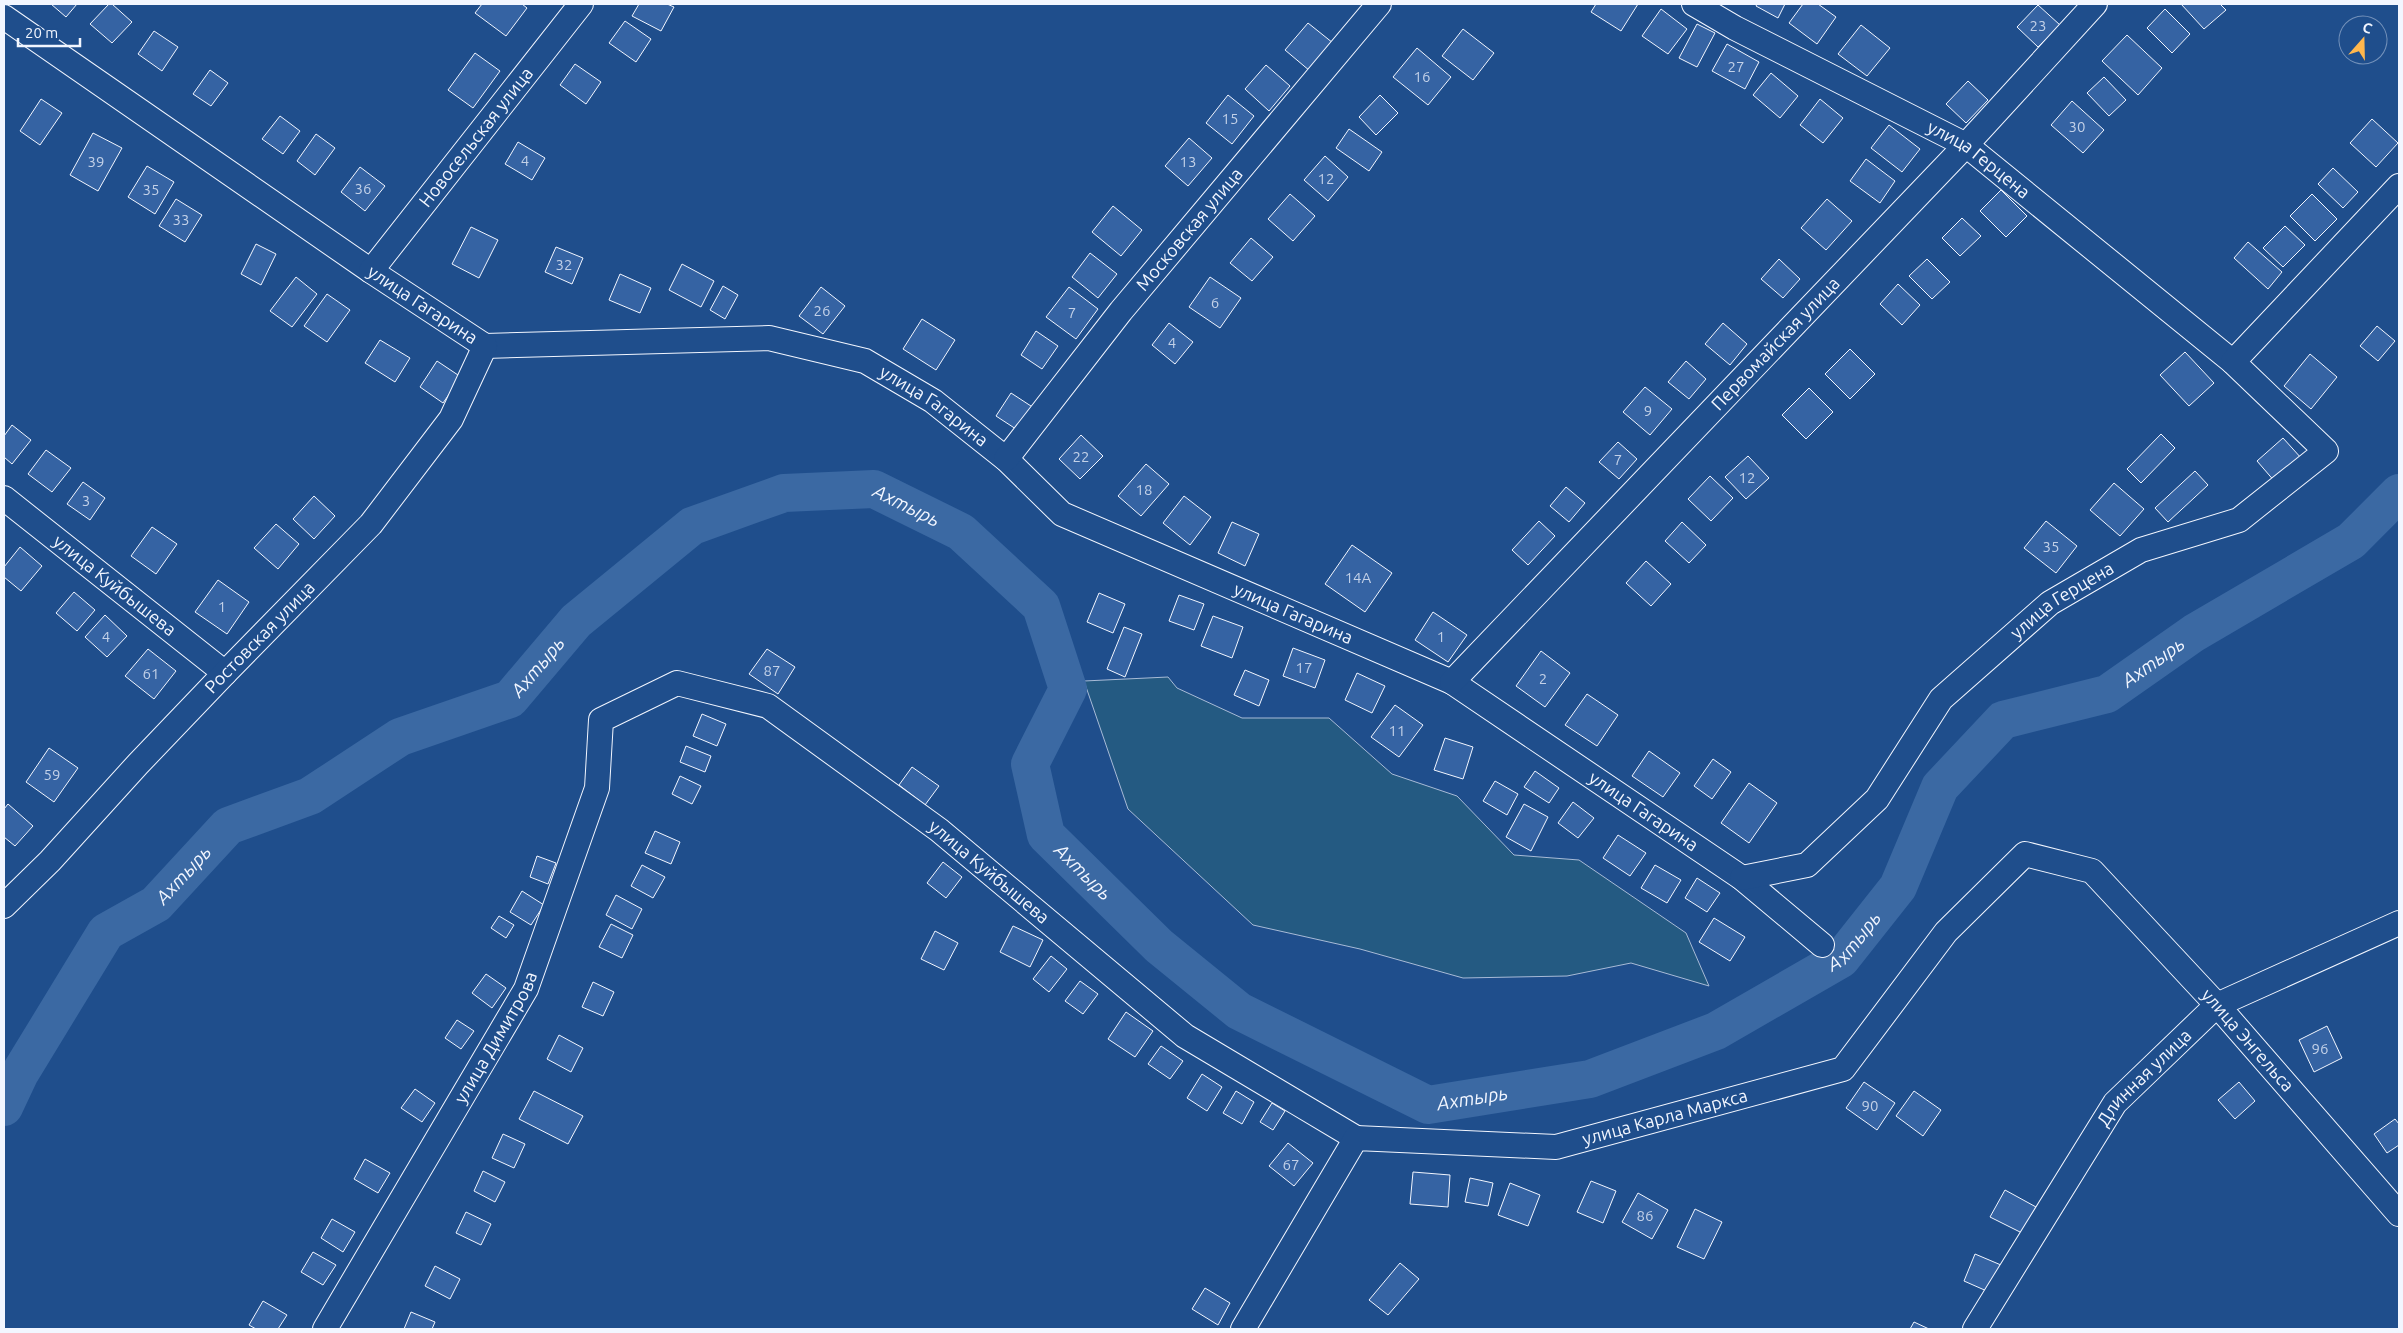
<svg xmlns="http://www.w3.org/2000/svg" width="2403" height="1333" font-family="Ubuntu,sans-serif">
  <rect width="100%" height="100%" fill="#1f4e8c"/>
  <path fill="#245a82" stroke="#a8bbd7" d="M1168,677L1177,688L1242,718H1329L1392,774L1457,796L1514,855L1579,860L1686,933L1709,986L1631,963L1567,976L1463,978L1360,949L1253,925L1128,809L1084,681Z"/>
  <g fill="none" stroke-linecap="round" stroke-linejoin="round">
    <path stroke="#3b69a3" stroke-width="38" id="s1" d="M4,1107L20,1073L106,932L156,904L228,826L310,796L400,737L510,699L576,621L692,526L784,493L874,489L961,532L1041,606L1068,689L1030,764L1046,835L1159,946L1239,1011L1428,1105L1590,1079L1716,1031L1841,959L1898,887L1940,787L2003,720L2107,694L2194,633L2351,541L2399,493"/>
  </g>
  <path fill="#3563a3" stroke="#f2f6ff" d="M51,4H77L66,17Z
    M109,4H112L132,22L112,43L90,24Z
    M482,4H522L527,8L506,36L475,13Z
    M639,4H667L674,7L661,31L632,16Z
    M1596,4H1638L1621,31L1591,12Z
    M1757,4H1785L1778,18L1756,6Z
    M1803,4H1818L1836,17L1817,44L1789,23Z
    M2181,4H2220L2226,10L2204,29Z
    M2038,5L2060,25L2038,47L2017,27Z
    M1661,9L1687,29L1668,54L1642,36Z
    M2165,9L2190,34L2172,53L2147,28Z
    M625,21L651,39L636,62L609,43Z
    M1308,23L1333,43L1310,71L1285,50Z
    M1697,24L1715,33L1697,67L1679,58Z
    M1861,25L1890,48L1867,76L1838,54Z
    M1463,29L1494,53L1473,80L1442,56Z
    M154,31L178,47L162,71L138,54Z
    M2127,35L2162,68L2138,95L2102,61Z
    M1727,44L1759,62L1745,89L1712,71Z
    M1417,48L1451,77L1428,105L1393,77Z
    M475,53L500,71L473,108L448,90Z
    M575,64L601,82L586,104L560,85Z
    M1266,65L1290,86L1269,111L1245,89Z
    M210,70L228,83L211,106L193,94Z
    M1771,73L1798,96L1780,118L1753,95Z
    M2104,77L2126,100L2109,116L2087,93Z
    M1968,81L1988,100L1966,123L1946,104Z
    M1228,95L1254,116L1232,144L1206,123Z
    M1380,95L1398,113L1376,135L1359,117Z
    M41,99L62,113L40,145L20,131Z
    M1820,99L1843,118L1823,143L1800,125Z
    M2072,101L2104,130L2083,153L2051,125Z
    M280,116L300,131L283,154L262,139Z
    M2372,119L2398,143L2376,167L2350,143Z
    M1889,125L1920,149L1902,172L1871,148Z
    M1349,129L1382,152L1369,171L1336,148Z
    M93,133L122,148L98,191L70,175Z
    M316,134L335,148L315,175L297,161Z
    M1189,138L1212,158L1188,186L1165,166Z
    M518,142L545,158L532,180L505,164Z
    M1325,156L1348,177L1328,201L1304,180Z
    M1866,159L1895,181L1880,203L1850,181Z
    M147,166L174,182L155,214L128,197Z
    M360,167L385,186L365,211L341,192Z
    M2333,168L2358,192L2343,208L2318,184Z
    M2001,190L2027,216L2006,237L1980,211Z
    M1290,194L1315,216L1293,241L1268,219Z
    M2312,194L2337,219L2315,241L2290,216Z
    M176,199L202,215L185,242L159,226Z
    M1827,199L1852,221L1826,250L1801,228Z
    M1113,206L1142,230L1121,256L1092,232Z
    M1962,218L1981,236L1960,256L1942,238Z
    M2285,226L2305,245L2283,267L2263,248Z
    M471,227L498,240L479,278L452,264Z
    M1251,238L1273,257L1252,281L1230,263Z
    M2248,242L2282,272L2268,289L2234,258Z
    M256,244L276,254L261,285L241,274Z
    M556,247L583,258L572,284L545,272Z
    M1090,253L1117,274L1098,298L1072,277Z
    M1779,259L1800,279L1783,298L1761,279Z
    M1927,259L1950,282L1932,299L1909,276Z
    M682,264L714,281L701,307L669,290Z
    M620,274L651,288L640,313L609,300Z
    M296,277L317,294L292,327L270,311Z
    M1210,277L1241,298L1220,328L1189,307Z
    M1898,284L1920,305L1902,325L1880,304Z
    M723,286L738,295L725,319L710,310Z
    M821,287L845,306L823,334L799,316Z
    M1069,287L1098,309L1076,339L1046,317Z
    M327,294L350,310L327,342L304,326Z
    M922,319L955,340L936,370L903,349Z
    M1169,323L1193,342L1175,364L1152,345Z
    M1723,323L1747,344L1730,365L1705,344Z
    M2377,326L2395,341L2378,361L2360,346Z
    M1036,331L1058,346L1042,369L1021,355Z
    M380,340L410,358L395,382L365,363Z
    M1850,349L1875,374L1850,399L1825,374Z
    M2185,352L2214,383L2189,406L2160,375Z
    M2310,354L2337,377L2311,409L2284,386Z
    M437,361L461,377L443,403L420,387Z
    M1686,361L1706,379L1689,399L1668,382Z
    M1645,387L1672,409L1650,435L1623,412Z
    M1809,388L1833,412L1806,439L1782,415Z
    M1011,393L1034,408L1019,431L996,416Z
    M12,425L31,440L12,464L4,457V436Z
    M2161,434L2175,448L2141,483L2127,469Z
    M1081,435L1103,456L1080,479L1059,459Z
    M2283,438L2302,459L2276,483L2257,461Z
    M1618,442L1637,459L1619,479L1599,462Z
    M46,450L71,468L52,492L28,474Z
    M1748,456L1769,478L1746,499L1725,477Z
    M1146,464L1169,484L1141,516L1118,496Z
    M2195,471L2208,485L2168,522L2155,508Z
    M1710,476L1733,498L1711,521L1688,499Z
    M83,482L105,498L90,520L67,504Z
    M2114,483L2144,509L2120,536L2090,510Z
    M1566,487L1585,503L1569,522L1550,506Z
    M314,496L335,516L314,539L293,519Z
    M1184,496L1211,517L1190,545L1163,523Z
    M1539,521L1555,536L1528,565L1512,550Z
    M2046,521L2077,546L2056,573L2024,548Z
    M1232,522L1259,534L1245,566L1218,553Z
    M1682,522L1706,545L1689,563L1665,541Z
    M276,524L299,544L278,569L254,548Z
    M152,527L177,544L156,574L131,556Z
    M1352,545L1392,573L1365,612L1325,584Z
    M20,547L42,566L21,591L4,577V567Z
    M1646,561L1671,584L1651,606L1626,583Z
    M218,580L249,602L227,634L195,612Z
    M74,592L95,610L77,631L56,613Z
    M1099,593L1125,604L1113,633L1087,622Z
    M1179,595L1204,604L1194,630L1169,621Z
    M1433,612L1467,635L1448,662L1415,640Z
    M105,615L127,636L107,657L85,637Z
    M1213,616L1243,627L1232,658L1201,646Z
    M1124,627L1142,634L1125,677L1107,669Z
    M1293,648L1325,660L1315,688L1283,676Z
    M148,649L176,671L154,699L125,676Z
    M767,649L795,667L778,694L749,674Z
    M1541,651L1570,673L1545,707L1516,686Z
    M1245,670L1269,680L1259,706L1234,695Z
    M1357,673L1385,686L1372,713L1345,700Z
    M1587,694L1618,715L1597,746L1565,725Z
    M1395,705L1423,725L1399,757L1371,737Z
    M702,714L726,724L717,746L693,736Z
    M1445,738L1473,747L1463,779L1434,770Z
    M686,746L711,756L705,772L680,762Z
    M49,748L78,768L54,802L26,782Z
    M1649,751L1680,773L1663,797L1632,776Z
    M1713,759L1731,772L1712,799L1694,786Z
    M912,767L939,786L925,805L899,785Z
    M1535,771L1559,788L1549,803L1524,787Z
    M680,776L701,786L692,804L672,794Z
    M1495,781L1518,794L1507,815L1483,801Z
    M1749,783L1777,803L1749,843L1721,823Z
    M1573,802L1594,818L1578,838L1558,823Z
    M8,804L33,826L15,846L4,837V809Z
    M1524,804L1548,817L1531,851L1506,837Z
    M655,831L680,842L671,864L645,853Z
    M1618,835L1646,853L1630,876L1603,858Z
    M537,856L556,863L548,884L530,877Z
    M943,862L962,877L946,898L927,883Z
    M642,865L665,877L653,898L631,886Z
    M1655,865L1681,880L1667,903L1641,888Z
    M1697,878L1720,893L1707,912L1685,898Z
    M522,891L544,905L531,925L510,912Z
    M616,895L642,909L632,929L606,915Z
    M499,916L514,925L506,938L491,928Z
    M1714,918L1745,937L1730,961L1699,942Z
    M611,924L633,935L622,958L599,947Z
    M1013,926L1043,940L1030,967L1000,952Z
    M935,931L958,943L944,970L921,959Z
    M1051,956L1067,969L1049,992L1033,979Z
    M486,974L506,988L492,1008L472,993Z
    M1080,981L1098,994L1083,1014L1065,1001Z
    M593,982L614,992L603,1016L582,1007Z
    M1126,1012L1153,1031L1135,1057L1108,1039Z
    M457,1020L474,1031L461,1049L445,1038Z
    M2327,1026L2342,1058L2314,1072L2299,1040Z
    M559,1035L583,1048L571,1072L547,1059Z
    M1161,1046L1183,1061L1170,1079L1148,1064Z
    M1202,1074L1222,1087L1207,1111L1187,1098Z
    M1864,1082L1895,1103L1877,1130L1846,1108Z
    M2239,1082L2255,1101L2235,1119L2218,1100Z
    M415,1089L435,1103L422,1122L401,1108Z
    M534,1091L583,1116L568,1144L519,1119Z
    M1236,1091L1254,1102L1242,1124L1223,1113Z
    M1914,1091L1941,1110L1923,1136L1896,1116Z
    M1272,1103L1285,1111L1273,1130L1260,1122Z
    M2395,1119L2399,1124V1145L2387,1153L2374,1134Z
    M503,1134L525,1144L514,1168L492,1158Z
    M1288,1143L1313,1163L1294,1186L1269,1166Z
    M365,1159L390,1173L378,1193L354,1179Z
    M483,1171L505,1182L495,1202L474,1191Z
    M1413,1172L1450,1175L1448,1207L1410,1204Z
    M1470,1178L1493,1183L1488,1206L1465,1202Z
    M1591,1181L1616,1191L1603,1223L1577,1212Z
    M1510,1183L1540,1195L1528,1226L1498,1215Z
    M2005,1190L2036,1207L2022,1233L1990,1217Z
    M1638,1193L1668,1210L1652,1239L1622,1222Z
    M1695,1209L1722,1222L1704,1259L1677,1247Z
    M466,1212L491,1224L481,1245L456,1233Z
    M332,1219L355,1232L343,1252L321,1238Z
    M313,1252L336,1265L323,1285L301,1272Z
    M1975,1254L2001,1265L1989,1292L1964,1281Z
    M1400,1263L1419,1279L1388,1315L1369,1300Z
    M435,1266L460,1279L450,1299L425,1286Z
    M1205,1288L1230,1303L1218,1325L1192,1309Z
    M263,1301L287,1315L278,1329H256L249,1325Z
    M411,1312L435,1322L432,1329H404Z
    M1914,1322L1929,1329H1910Z"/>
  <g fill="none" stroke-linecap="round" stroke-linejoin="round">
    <g stroke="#f2f6ff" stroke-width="26">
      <g id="minor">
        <path id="s2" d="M1694,4L1735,28L1966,145L2233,362"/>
        <path id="s3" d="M4,17L371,271L485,346L769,338L865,361L933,401L1006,459L1062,514L1452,682L1742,878L1822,945"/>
        <path id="s4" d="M371,271L581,4"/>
        <path id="s5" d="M1006,459L1121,311L1379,4"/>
        <path id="s6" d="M4,498L225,673"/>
        <path id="s7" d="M1452,682L1966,145L2095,4"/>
        <path id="s8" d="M1742,878L1807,865L1877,799L1941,699L2050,603L2141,550L2239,520L2326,451L2233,362L2399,186"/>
        <path id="s9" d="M4,906L50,861L138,764L225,673L371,524L451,419L485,346"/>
        <path id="s10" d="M325,1329L526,989L597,788L601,720L677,683L768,706L939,830L1185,1036L1356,1138"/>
        <path id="s11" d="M1243,1329L1356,1138L1556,1147L1843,1069L1946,932L2025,854L2092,871L2217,1005L2399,1214"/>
        <path id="s12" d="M1975,1329L2115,1103L2217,1005L2399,923"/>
      </g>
    </g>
    <use href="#minor" stroke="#1f4e8c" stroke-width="24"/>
  </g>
  <g text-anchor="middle" stroke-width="4" stroke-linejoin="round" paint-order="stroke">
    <g font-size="15" fill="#c3d1e8">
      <text x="2038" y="31">23</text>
      <text x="1736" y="72">27</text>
      <text x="1422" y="82">16</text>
      <text x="1230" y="124">15</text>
      <text x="2077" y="132">30</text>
      <text x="525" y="166">4</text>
      <text x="96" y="167">39</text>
      <text x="1188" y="167">13</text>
      <text x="1326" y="184">12</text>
      <text x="363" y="194">36</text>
      <text x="151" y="195">35</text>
      <text x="181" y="225">33</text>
      <text x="564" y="270">32</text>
      <text x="1215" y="308">6</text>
      <text x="822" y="316">26</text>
      <text x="1072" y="318">7</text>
      <text x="1172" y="348">4</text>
      <text x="1648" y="416">9</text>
      <text x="1081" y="462">22</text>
      <text x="1618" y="465">7</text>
      <text x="1747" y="483">12</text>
      <text x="1144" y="495">18</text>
      <text x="86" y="506">3</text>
      <text x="2051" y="552">35</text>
      <text x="1358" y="583">14А</text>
      <text x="222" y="612">1</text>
      <text x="106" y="642">4</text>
      <text x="1441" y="642">1</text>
      <text x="1304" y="673">17</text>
      <text x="772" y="676">87</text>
      <text x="151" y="679">61</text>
      <text x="1543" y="684">2</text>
      <text x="1397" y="736">11</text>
      <text x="52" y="780">59</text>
      <text x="2320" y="1054">96</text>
      <text x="1870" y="1111">90</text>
      <text x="1291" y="1170">67</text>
      <text x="1645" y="1221">86</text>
    </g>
    <g font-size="18" fill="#f2f6ff" stroke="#1f4e8c">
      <text dy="6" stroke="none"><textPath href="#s4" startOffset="170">Новосельская улица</textPath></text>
      <text dy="6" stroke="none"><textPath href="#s2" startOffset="325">улица Герцена</textPath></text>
      <text dy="6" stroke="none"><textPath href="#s5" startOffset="294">Московская улица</textPath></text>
      <text dy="6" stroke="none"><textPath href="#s3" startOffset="508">улица Гагарина</textPath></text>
      <text dy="6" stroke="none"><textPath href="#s7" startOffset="468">Первомайская улица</textPath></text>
      <text dy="6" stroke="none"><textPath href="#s3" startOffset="1048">улица Гагарина</textPath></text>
      <text dy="6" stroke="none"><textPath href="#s6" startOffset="141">улица Куйбышева</textPath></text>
      <text dy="6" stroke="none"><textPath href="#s8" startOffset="438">улица Герцена</textPath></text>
      <text dy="6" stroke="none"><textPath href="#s3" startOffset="1468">улица Гагарина</textPath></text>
      <text dy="6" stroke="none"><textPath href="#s9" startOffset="371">Ростовская улица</textPath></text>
      <text dy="6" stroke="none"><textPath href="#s3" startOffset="1872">улица Гагарина</textPath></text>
      <text dy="6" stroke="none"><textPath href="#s10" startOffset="1131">улица Куйбышева</textPath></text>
      <text dy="6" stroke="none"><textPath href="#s10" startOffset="338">улица Димитрова</textPath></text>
      <text dy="6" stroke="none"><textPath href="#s11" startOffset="1301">улица Энгельса</textPath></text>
      <text dy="6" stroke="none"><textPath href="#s12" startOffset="304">Длинная улица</textPath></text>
      <text dy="6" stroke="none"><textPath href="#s11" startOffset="535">улица Карла Маркса</textPath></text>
    </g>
    <g font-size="19" font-style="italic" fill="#f2f6ff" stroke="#1f4e8c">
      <text dy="7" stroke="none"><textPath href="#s1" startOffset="1154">Ахтырь</textPath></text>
      <text dy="7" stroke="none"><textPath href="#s1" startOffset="2939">Ахтырь</textPath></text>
      <text dy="7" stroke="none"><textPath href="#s1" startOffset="720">Ахтырь</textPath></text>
      <text dy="7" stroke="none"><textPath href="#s1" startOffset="1620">Ахтырь</textPath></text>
      <text dy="7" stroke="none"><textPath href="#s1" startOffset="300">Ахтырь</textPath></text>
      <text dy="7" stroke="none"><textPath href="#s1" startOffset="2505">Ахтырь</textPath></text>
      <text dy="7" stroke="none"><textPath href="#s1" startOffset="2085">Ахтырь</textPath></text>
    </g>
  </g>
  <rect width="2403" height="1333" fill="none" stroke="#f2f6ff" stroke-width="10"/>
  <g transform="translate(2363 40) rotate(20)"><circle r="24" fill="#1f4e8c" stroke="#7391ba"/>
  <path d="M0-4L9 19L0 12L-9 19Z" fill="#ffb74d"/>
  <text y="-8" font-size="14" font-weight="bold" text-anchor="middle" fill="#f2f6ff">С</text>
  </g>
  <path d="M18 38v8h62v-8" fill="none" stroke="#f2f6ff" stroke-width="2.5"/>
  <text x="25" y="38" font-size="15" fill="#f2f6ff" stroke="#1f4e8c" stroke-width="4" paint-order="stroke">20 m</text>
</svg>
